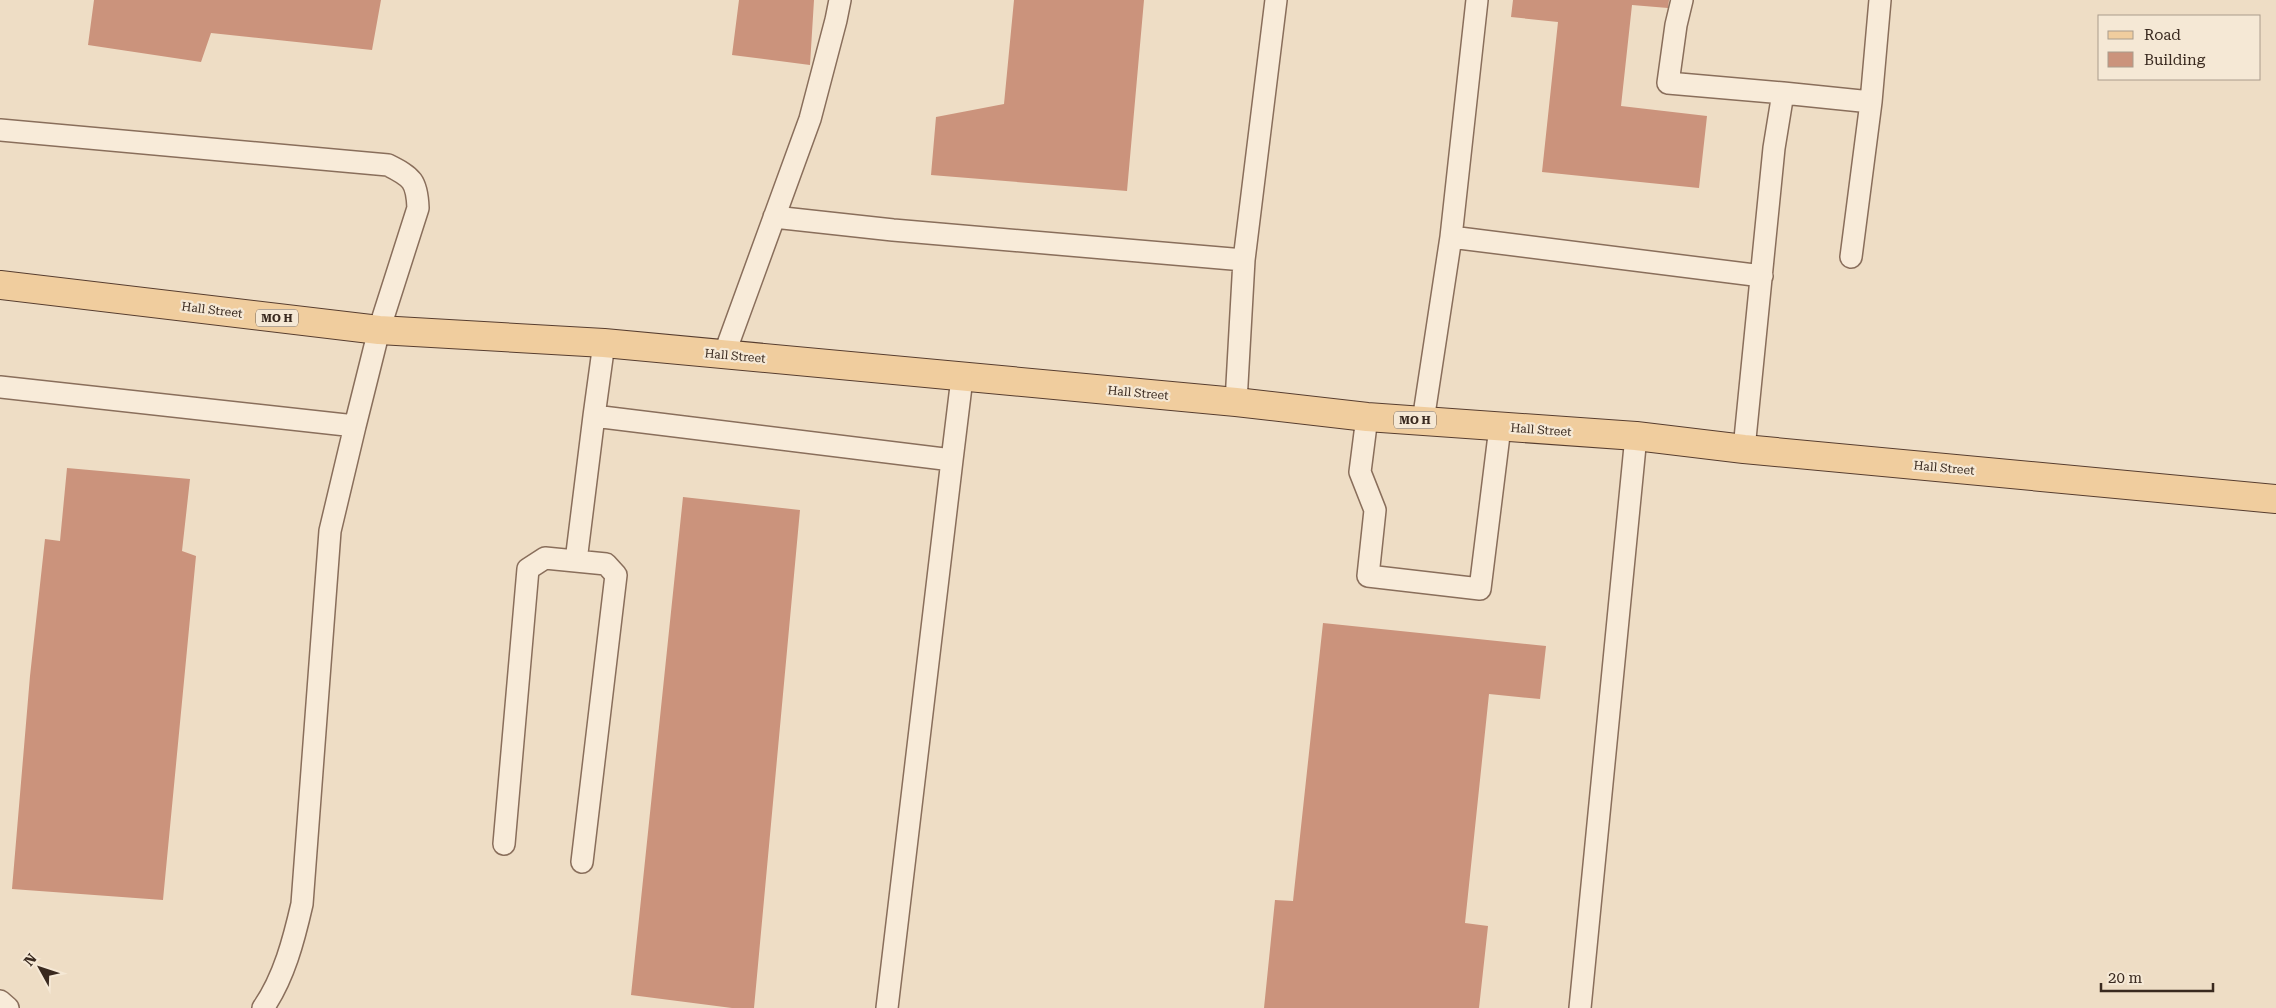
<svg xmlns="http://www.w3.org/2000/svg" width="2276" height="1008" font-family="'Roboto Serif',serif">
  <rect width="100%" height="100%" fill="#eeddc5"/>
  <path fill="#cb937c" d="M94,0H381L372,50L211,33L201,62L88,45Z
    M739,0H814L810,65L732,55Z
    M1014,0H1144L1127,191L931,175L936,117L1004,104Z
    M1513,0H1669L1668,8L1632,5L1621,106L1707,116L1699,188L1542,172L1558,22L1511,17Z
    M67,468L190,479L182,551L196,556L163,900L12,889L30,676L45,539L60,541Z
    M683,497L800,510L754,1008H732L631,995Z
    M1323,623L1546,646L1540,699L1489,694L1465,923L1488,926L1479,1008H1264L1275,900L1293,901Z"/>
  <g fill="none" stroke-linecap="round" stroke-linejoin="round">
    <g stroke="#896e5b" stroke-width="24">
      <path id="lane" d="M1477,0L1451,237L1762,276
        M1682,0L1676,25L1668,83L1783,93L1774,148L1744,449
        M1783,93L1871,102L1851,257
        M1871,102L1880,0
        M0,130L388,165C412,177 417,181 418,208L379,330L355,426L0,387
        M774,217L893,230L1244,260L1236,402
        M1244,260L1276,0
        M604,343L594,416L952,460L962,378
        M724,355L810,119L836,20L840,0
        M1367,417L1360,472L1375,510L1368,576L1480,589L1500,427
        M1423,421L1451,237
        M576,561L594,416
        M504,844L528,569L545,558L606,564L616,575L582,862
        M0,1001L8,1008
        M263,1008C284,978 294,939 302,904L330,531L355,426
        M887,1008L952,460
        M1580,1008L1636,436"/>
    </g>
    <g stroke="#573d2f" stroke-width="30">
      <path id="primary" d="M0,285L379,330L604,343L1236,402L1367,417L1636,436L1744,449L2276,499"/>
    </g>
    <use href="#lane" stroke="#f8ebd9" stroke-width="21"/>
    <use href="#primary" stroke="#f0cd9e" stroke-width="28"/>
  </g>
  <g text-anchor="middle" stroke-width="4.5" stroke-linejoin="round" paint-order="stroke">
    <g fill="#f5e8d5" stroke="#716256" stroke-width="1">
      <rect x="256" y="309.5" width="42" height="17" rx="4"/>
      <rect x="1394" y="411.5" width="42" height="17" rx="4"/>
    </g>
    <g font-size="11" font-weight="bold" fill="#39291f">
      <text x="277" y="322">MO H</text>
      <text x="1415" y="424">MO H</text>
    </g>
    <g font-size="12" fill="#39291f" stroke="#f5e8d5">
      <text transform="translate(212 310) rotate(7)" y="4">Hall Street</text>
      <text transform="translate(735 356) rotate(5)" y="4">Hall Street</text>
      <text transform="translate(1138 393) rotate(5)" y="4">Hall Street</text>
      <text transform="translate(1541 430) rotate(4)" y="4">Hall Street</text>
      <text transform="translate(1944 468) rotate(5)" y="4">Hall Street</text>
    </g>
  </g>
  <rect x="2098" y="15" width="162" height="65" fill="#f5e8d5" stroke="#aa9c8c"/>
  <rect x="2108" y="31" width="25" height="8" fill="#f0cd9e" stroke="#aa9c8c"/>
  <text x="2144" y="40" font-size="15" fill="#39291f">Road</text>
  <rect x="2108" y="52" width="25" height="15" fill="#cb937c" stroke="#aa9c8c"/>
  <text x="2144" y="65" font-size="15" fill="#39291f">Building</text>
  <g transform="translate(40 968) rotate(310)" stroke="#f5e8d5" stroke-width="4" paint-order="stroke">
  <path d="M0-4L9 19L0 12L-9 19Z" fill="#39291f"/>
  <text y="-8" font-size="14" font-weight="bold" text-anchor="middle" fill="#39291f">N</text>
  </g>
  <path d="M2101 983v8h112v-8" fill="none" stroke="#39291f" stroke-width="2.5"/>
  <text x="2108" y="983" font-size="15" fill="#39291f" stroke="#f5e8d5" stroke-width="4" paint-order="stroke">20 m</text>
</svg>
